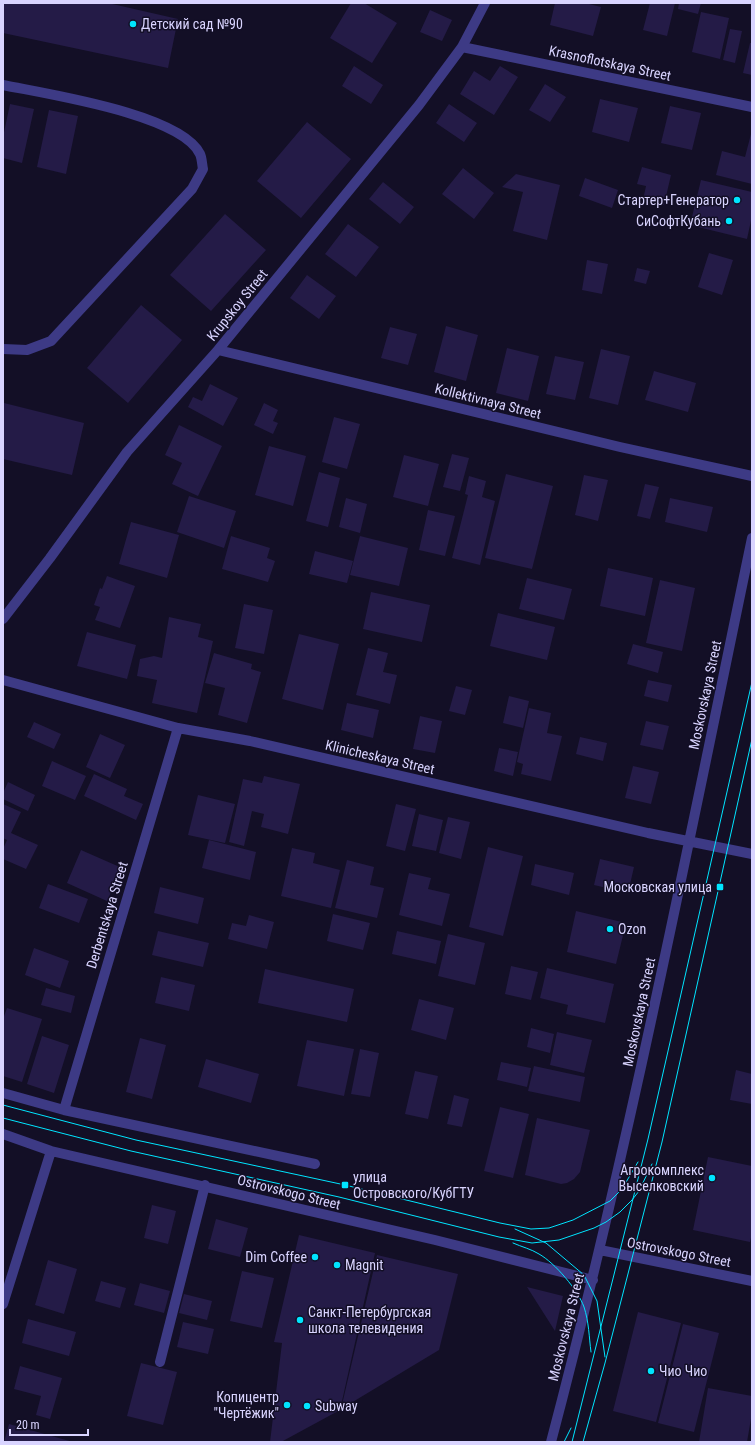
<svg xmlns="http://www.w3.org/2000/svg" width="755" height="1445" font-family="'Roboto Condensed',sans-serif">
  <rect width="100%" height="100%" fill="#130f26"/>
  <path fill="#241b47" d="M3,3H108L178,19L168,68L3,33Z
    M351,3H364L397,23L372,63L330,38Z
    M555,3H585L601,7L593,36L550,25Z
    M650,3H675L667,36L643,30Z
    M679,3H701L698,14L678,9Z
    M430,10L452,20L442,41L420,32Z
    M701,12L729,18L720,59L692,52Z
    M730,29L742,31L735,63L723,60Z
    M750,43H752V75L743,73Z
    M354,66L383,85L371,104L342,86Z
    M500,66L518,77L494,115L460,94L474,71L490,81Z
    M545,84L566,97L550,122L529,110Z
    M600,99L638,108L629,142L592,132Z
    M10,104L34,109L22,163L3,158V137Z
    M449,104L477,123L464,142L436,123Z
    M670,106L701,113L692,150L661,143Z
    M49,110L78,116L66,174L37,167Z
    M307,122L351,159L301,218L257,181Z
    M751,134L752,184L716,175L722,151L745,157Z
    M642,167L671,175L664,205L643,200L646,186L637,184Z
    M463,168L494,193L474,219L442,194Z
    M516,174L560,185L547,240L513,231L523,192L502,187Z
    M585,178L618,190L612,208L579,196Z
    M701,180L752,192V216L747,239L690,225Z
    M383,182L414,207L400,224L369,199Z
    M225,214L266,250L211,311L170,275Z
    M348,224L379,247L356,277L325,254Z
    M709,253L733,260L722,295L698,287Z
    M587,260L608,264L602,294L582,290Z
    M637,268L650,271L646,284L634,281Z
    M307,275L336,296L319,319L290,298Z
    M141,305L182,340L128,403L87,368Z
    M446,326L478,335L466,381L434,372Z
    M390,327L417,334L408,365L381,358Z
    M507,348L539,356L528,401L496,393Z
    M601,349L630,356L618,405L589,398Z
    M555,356L584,362L575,400L546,394Z
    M654,371L696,383L688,412L645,400Z
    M210,384L238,398L223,426L188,407L193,397L202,401Z
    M4,403L84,423L72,475L3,459Z
    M264,403L278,410L273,421L278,423L273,434L254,425Z
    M334,417L360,424L347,469L322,462Z
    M179,425L222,446L198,496L172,484L182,463L165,455Z
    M269,446L306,456L293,506L255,495Z
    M452,454L469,458L460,491L443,487Z
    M404,455L439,464L428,506L393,497Z
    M319,472L340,478L328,527L306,521Z
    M506,474L553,486L532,569L485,558Z
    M584,475L608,480L598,521L575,515Z
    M469,476L486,481L482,497L495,501L480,565L452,558L468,495L465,494Z
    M645,484L659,487L650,519L637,516Z
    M189,496L236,511L224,548L177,532Z
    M346,498L367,504L360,533L339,527Z
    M670,498L713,507L707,532L665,522Z
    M428,510L455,516L445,556L419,550Z
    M131,522L179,535L167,578L119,564Z
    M231,536L270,548L267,558L275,561L268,582L222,569Z
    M360,536L408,548L399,586L350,575Z
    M315,551L353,561L347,583L309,574Z
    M608,568L653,578L645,616L600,606Z
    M107,576L135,586L120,628L95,620L100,607L94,605L100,588L102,589Z
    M527,578L572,589L564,620L519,609Z
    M660,580L695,588L682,651L646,643Z
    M371,592L430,605L422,642L363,629Z
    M244,604L273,610L264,654L235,648Z
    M498,613L555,627L547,660L490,646Z
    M169,617L201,624L198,637L213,641L197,713L152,703L157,680L137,676L140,659L154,656L162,658Z
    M87,632L136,645L127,679L77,666Z
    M299,634L339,644L323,710L282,699Z
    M633,644L663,652L658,673L627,664Z
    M368,648L388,653L383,672L397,675L390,704L356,695Z
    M214,653L252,664L251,669L261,672L247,723L218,715L225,688L205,683Z
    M648,680L672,685L668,702L644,696Z
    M456,686L472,690L465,715L449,711Z
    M509,696L529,701L523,728L503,723Z
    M347,703L379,710L373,738L341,730Z
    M529,708L551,713L547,733L562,736L551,781L521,774L523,764L517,762Z
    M420,716L442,721L435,753L413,749Z
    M646,721L669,726L663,750L640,745Z
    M34,722L61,734L54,749L27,737Z
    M100,734L125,745L110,778L86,767Z
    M580,737L607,743L603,761L576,754Z
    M499,748L518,752L513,776L494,771Z
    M52,761L86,776L75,800L42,786Z
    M633,766L659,772L651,804L625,798Z
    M94,774L127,789L124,796L143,804L136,820L84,796Z
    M264,776L300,784L288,834L261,827L264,814L252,811L244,846L229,842L243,779L262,783Z
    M8,782L35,795L28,811L3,799V793Z
    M198,795L235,804L225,843L188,835Z
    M3,804L21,812L11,833L38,845L26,869L3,859V849L7,840L3,838Z
    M396,804L416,809L405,851L386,846Z
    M419,814L443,820L436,851L412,846Z
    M448,817L470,822L461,859L439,853Z
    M209,840L256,852L250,880L202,868Z
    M488,847L523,856L503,936L469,927Z
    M292,848L315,853L313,863L340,870L331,908L281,896Z
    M81,850L122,868L107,901L67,883Z
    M600,859L634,867L628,893L594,885Z
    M347,860L374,867L370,885L384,888L377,918L335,908Z
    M535,864L574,873L569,895L531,885Z
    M409,873L431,878L428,889L450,894L442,926L399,915Z
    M48,884L88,899L79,923L39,908Z
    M160,887L204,898L198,924L154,913Z
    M576,911L626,923L616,964L567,952Z
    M333,914L370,923L363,950L327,941Z
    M249,915L274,922L267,949L228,939L232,923L246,926Z
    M158,931L209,943L203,967L152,955Z
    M397,931L441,941L436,964L392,954Z
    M448,934L485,943L475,985L438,976Z
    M34,948L69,961L60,988L25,975Z
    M511,966L538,972L531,1000L505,994Z
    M547,968L614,984L605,1023L566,1014L568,1005L540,998Z
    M265,969L354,989L347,1022L258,1003Z
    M161,977L195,985L189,1011L155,1003Z
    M46,988L75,996L71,1013L41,1005Z
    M419,999L454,1008L446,1040L411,1030Z
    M7,1008L42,1019L22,1082L3,1076V1019Z
    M531,1028L554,1034L550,1053L527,1047Z
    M557,1032L592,1040L584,1073L550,1065Z
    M42,1036L69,1045L54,1093L27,1084Z
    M140,1038L166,1045L152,1099L126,1092Z
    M307,1040L354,1049L344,1096L297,1086Z
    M360,1049L379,1053L370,1097L351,1094Z
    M206,1059L259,1074L251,1103L198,1087Z
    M501,1062L531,1068L527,1087L497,1080Z
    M534,1066L585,1077L580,1102L528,1091Z
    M736,1070L752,1074V1104L730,1100Z
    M415,1071L438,1076L428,1119L405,1114Z
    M454,1095L469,1099L462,1127L447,1124Z
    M500,1107L529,1114L513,1178L484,1171Z
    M537,1118L590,1130L580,1172L574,1179L567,1183L561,1184L525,1175Z
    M708,1157L752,1166V1234L750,1242L693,1230Z
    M152,1205L176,1211L168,1244L144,1238Z
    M216,1219L248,1228L240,1257L208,1249Z
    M299,1235L375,1253L340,1410L281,1442H270L282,1343L274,1342Z
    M377,1255L458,1274L439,1350L341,1409Z
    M48,1260L77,1269L64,1314L35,1305Z
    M242,1271L274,1278L262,1328L230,1321Z
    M101,1281L126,1288L120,1308L95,1301Z
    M140,1283L170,1291L164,1313L134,1305Z
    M527,1287L563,1296L555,1331Z
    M184,1294L212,1301L207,1320L179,1313Z
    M638,1312L681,1323L656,1422L613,1411Z
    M28,1319L76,1332L69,1356L22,1343Z
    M183,1322L214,1329L208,1354L177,1347Z
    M683,1324L719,1333L694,1432L658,1423Z
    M141,1363L177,1372L163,1425L127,1416Z
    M20,1366L62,1378L50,1419L36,1415L41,1396L14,1389Z
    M708,1388L752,1396V1413L747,1442H699Z
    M9,1424L73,1442H4Z"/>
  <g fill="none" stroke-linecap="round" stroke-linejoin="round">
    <path stroke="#3d3a85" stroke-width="10" d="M462,47L752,107
      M3,85C46,94 181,114 200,154C202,158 202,165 203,169L192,189L51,341L27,350L3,349
      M218,350L620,447L752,476
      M3,619L50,558L127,452L218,350L419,105L462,47L485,3
      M3,680L178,728L250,741L648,833L752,854
      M3,1093L64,1110L315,1164
      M64,1110L178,728
      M3,1134L51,1151L435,1240L593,1280
      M600,1250L752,1281
      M3,1304L51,1151
      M160,1362L205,1185
      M551,1442C630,1143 689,840 752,538"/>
    <path stroke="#00e5ff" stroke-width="1" d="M3,1105L136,1140L345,1185L500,1223L531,1229L549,1228L573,1220L610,1201L622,1189L638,1162
      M3,1118L131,1151L339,1197L499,1237L532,1243L559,1240L594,1228L606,1222L620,1212L632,1200L639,1191L652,1164
      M515,1229L546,1243L584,1275L597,1301L605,1357
      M513,1243C522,1247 531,1249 539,1254C555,1263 578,1290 584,1307C589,1322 589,1337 591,1352
      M564,1442L571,1428
      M572,1442L648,1139L752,682
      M583,1442L605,1363L662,1142L752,739"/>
  </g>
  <g fill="#00e5ff" stroke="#130f26" stroke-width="1.5">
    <circle cx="133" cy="24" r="4"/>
    <circle cx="737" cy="200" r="4"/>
    <circle cx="729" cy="221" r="4"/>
    <rect x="716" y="883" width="8" height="8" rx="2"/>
    <circle cx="610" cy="929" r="4"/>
    <circle cx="712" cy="1178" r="4"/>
    <rect x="341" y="1181" width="8" height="8" rx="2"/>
    <circle cx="315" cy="1257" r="4"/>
    <circle cx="337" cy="1265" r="4"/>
    <circle cx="300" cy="1320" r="4"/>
    <circle cx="651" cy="1371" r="4"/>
    <circle cx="287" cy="1405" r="4"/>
    <circle cx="307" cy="1406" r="4"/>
  </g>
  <g text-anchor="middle" stroke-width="3" stroke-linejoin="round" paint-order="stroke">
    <g font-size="14" fill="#d9d4ff" stroke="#130f26" text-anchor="start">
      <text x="141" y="29">Детский сад №90</text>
      <text x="729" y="205" text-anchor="end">Стартер+Генератор</text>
      <text x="721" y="226" text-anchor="end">СиСофтКубань</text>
      <text x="712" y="892" text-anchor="end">Московская улица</text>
      <text x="618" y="934">Ozon</text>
      <text x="704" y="1175" text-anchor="end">Агрокомплекс<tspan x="704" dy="16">Выселковский</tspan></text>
      <text x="353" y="1182">улица<tspan x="353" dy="16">Островского/КубГТУ</tspan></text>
      <text x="307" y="1262" text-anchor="end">Dim Coffee</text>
      <text x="345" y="1270">Magnit</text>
      <text x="308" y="1317">Санкт-Петербургская<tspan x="308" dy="16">школа телевидения</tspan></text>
      <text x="659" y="1376">Чио Чио</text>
      <text x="279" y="1402" text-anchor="end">Копицентр<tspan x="279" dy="16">"Чертёжик"</tspan></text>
      <text x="315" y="1411">Subway</text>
    </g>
    <g font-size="14" fill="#d9d4ff" stroke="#130f26">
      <text transform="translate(610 63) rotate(12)" y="5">Krasnoflotskaya Street</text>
      <text transform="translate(237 305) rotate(-51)" y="5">Krupskoy Street</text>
      <text transform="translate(488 401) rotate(14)" y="5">Kollektivnaya Street</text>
      <text transform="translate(705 695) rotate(-78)" y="5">Moskovskaya Street</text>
      <text transform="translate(380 757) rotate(13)" y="5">Klinicheskaya Street</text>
      <text transform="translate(107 915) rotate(-73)" y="5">Derbentskaya Street</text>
      <text transform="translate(639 1012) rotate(-78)" y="5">Moskovskaya Street</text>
      <text transform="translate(289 1192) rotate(14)" y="5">Ostrovskogo Street</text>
      <text transform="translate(679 1252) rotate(11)" y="5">Ostrovskogo Street</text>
      <text transform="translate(566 1327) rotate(-76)" y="5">Moskovskaya Street</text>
    </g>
  </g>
  <rect width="755" height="1445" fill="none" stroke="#d9d4ff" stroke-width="8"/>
  <path d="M10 1429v6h78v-6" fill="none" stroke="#d9d4ff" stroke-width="2"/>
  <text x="16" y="1429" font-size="12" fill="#d9d4ff" stroke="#130f26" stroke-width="3" paint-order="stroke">20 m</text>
</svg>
